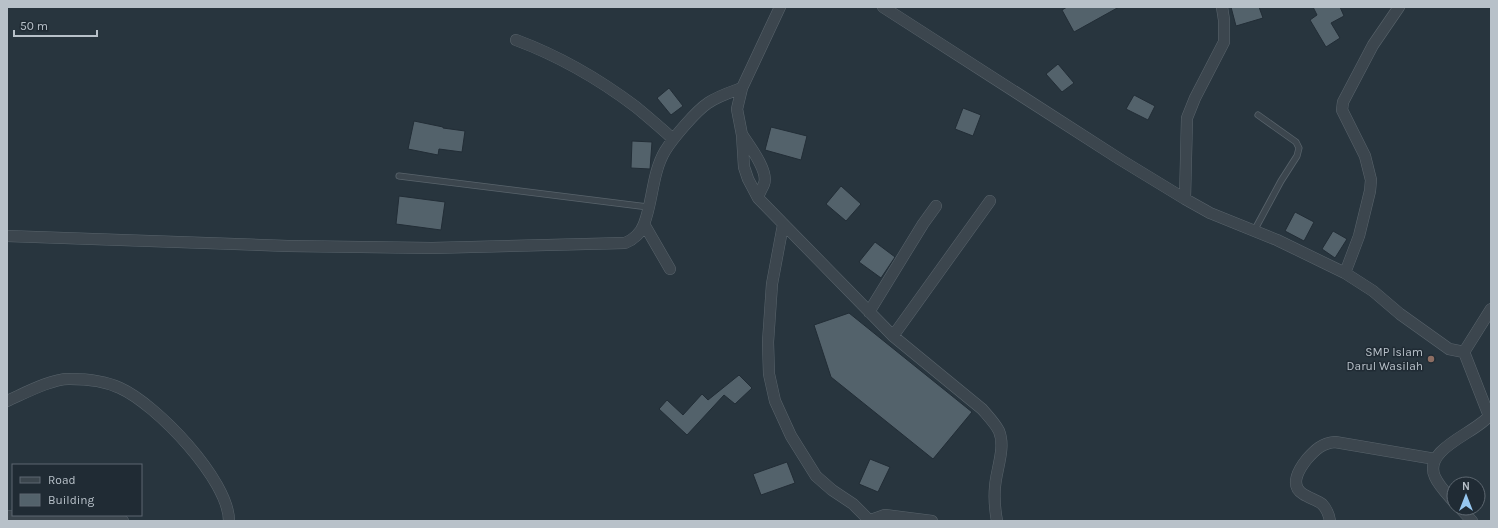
<svg xmlns="http://www.w3.org/2000/svg" width="1498" height="528" font-family="Karla,sans-serif">
  <rect width="100%" height="100%" fill="#28353e"/>
  <path fill="#53626b" stroke="#222d36" d="M1067,7H1119L1074,32L1062,10Z
    M1231,7H1259L1263,18L1236,26Z
    M1313,7H1340L1344,16L1331,23L1340,38L1326,47L1310,20L1317,15Z
    M1058,64L1074,83L1062,92L1046,74Z
    M669,88L683,106L671,115L657,98Z
    M1134,95L1155,106L1148,120L1126,109Z
    M963,108L981,115L973,136L955,129Z
    M414,121L443,127V128L465,131L462,152L439,149L438,155L408,149Z
    M771,127L807,136L801,160L765,150Z
    M632,141L652,142L650,169L631,168Z
    M841,186L861,204L846,221L826,204Z
    M399,196L445,202L441,230L396,224Z
    M1295,212L1314,222L1304,241L1285,231Z
    M1333,231L1347,239L1335,258L1322,249Z
    M875,242L895,257L881,278L859,262Z
    M849,313L972,412L933,459L831,377L814,325Z
    M739,375L752,388L735,404L724,395L687,435L659,409L667,400L683,415L702,394L708,400Z
    M870,459L890,467L878,492L859,484Z
    M787,462L795,483L761,495L753,474Z"/>
  <g fill="none" stroke-linecap="round" stroke-linejoin="round">
    <g stroke="#59646c" stroke-width="7">
      <path id="lane" d="M399,176L648,207
        M1254,231L1281,181L1297,156L1299,148L1296,142L1258,115"/>
    </g>
    <g stroke="#59646c" stroke-width="12">
      <path id="street" d="M780,7L742,88L737,109L742,135L744,167L748,179L758,198L893,336L982,409C988,416 995,423 999,431C1006,448 996,470 995,487C994,498 995,510 997,521
        M883,7L1121,160L1185,199L1210,213L1277,240L1345,273L1373,291L1400,314L1449,349L1464,352L1489,416C1476,433 1422,449 1435,477C1439,486 1447,494 1454,502
        M516,40C559,56 599,79 636,107C648,117 661,128 673,139
        M743,136C750,147 769,171 764,184C762,189 759,193 758,198
        M1185,199L1187,118L1195,98L1224,42V20L1222,7
        M644,224L670,269
        M783,225L772,284L768,342L769,374L775,401L791,436L816,476L832,490L853,504L869,520
        M7,236L288,246L432,248L625,243C633,240 641,233 644,224C653,201 652,173 665,151C673,138 696,111 708,103C718,96 731,92 742,88
        M1345,273L1359,236L1370,191L1371,180L1365,156L1342,110L1343,102L1373,45L1399,7
        M869,312L923,224L936,206
        M893,336L990,201
        M1464,352L1491,309
        M7,401C23,394 53,378 70,379C86,379 105,381 120,388C156,404 229,480 229,521
        M1460,508L1472,521
        M7,516L123,521
        M868,521L885,515L932,521
        M1330,521C1329,515 1327,509 1322,504C1317,500 1309,498 1303,494C1289,485 1299,469 1307,459C1315,450 1322,443 1335,442L1435,459"/>
    </g>
    <use href="#lane" stroke="#3c464e" stroke-width="5.5"/>
    <use href="#street" stroke="#3c464e" stroke-width="11"/>
  </g>
  <circle fill="#8d6e63" stroke="#202b34" stroke-width="1.5" cx="1431" cy="359" r="4"/>
  <g text-anchor="middle" stroke-width="3" stroke-linejoin="round" paint-order="stroke">
    <g font-size="12" fill="#b8c1c9" stroke="#202b34" text-anchor="end">
      <text x="1423" y="356">SMP Islam<tspan x="1423" dy="14">Darul Wasilah</tspan></text>
    </g>
  </g>
  <rect width="1498" height="528" fill="none" stroke="#b8c1c9" stroke-width="16"/>
  <rect x="12" y="464" width="130" height="52" fill="#202b34" stroke="#5d6770"/>
  <rect x="20" y="477" width="20" height="6" fill="#3c464e" stroke="#5d6770"/>
  <text x="48" y="484" font-size="12" fill="#b8c1c9">Road</text>
  <rect x="20" y="494" width="20" height="12" fill="#53626b" stroke="#5d6770"/>
  <text x="48" y="504" font-size="12" fill="#b8c1c9">Building</text>
  <g transform="translate(1466 496)"><circle r="19" fill="#202b34" stroke="#5d6770"/>
  <path d="M0-3L7 15L0 10L-7 15Z" fill="#96c7f0"/>
  <text y="-6" font-size="11" font-weight="bold" text-anchor="middle" fill="#b8c1c9">N</text>
  </g>
  <path d="M14 30v6h83v-6" fill="none" stroke="#b8c1c9" stroke-width="2"/>
  <text x="20" y="30" font-size="12" fill="#b8c1c9" stroke="#202b34" stroke-width="3" paint-order="stroke">50 m</text>
</svg>
